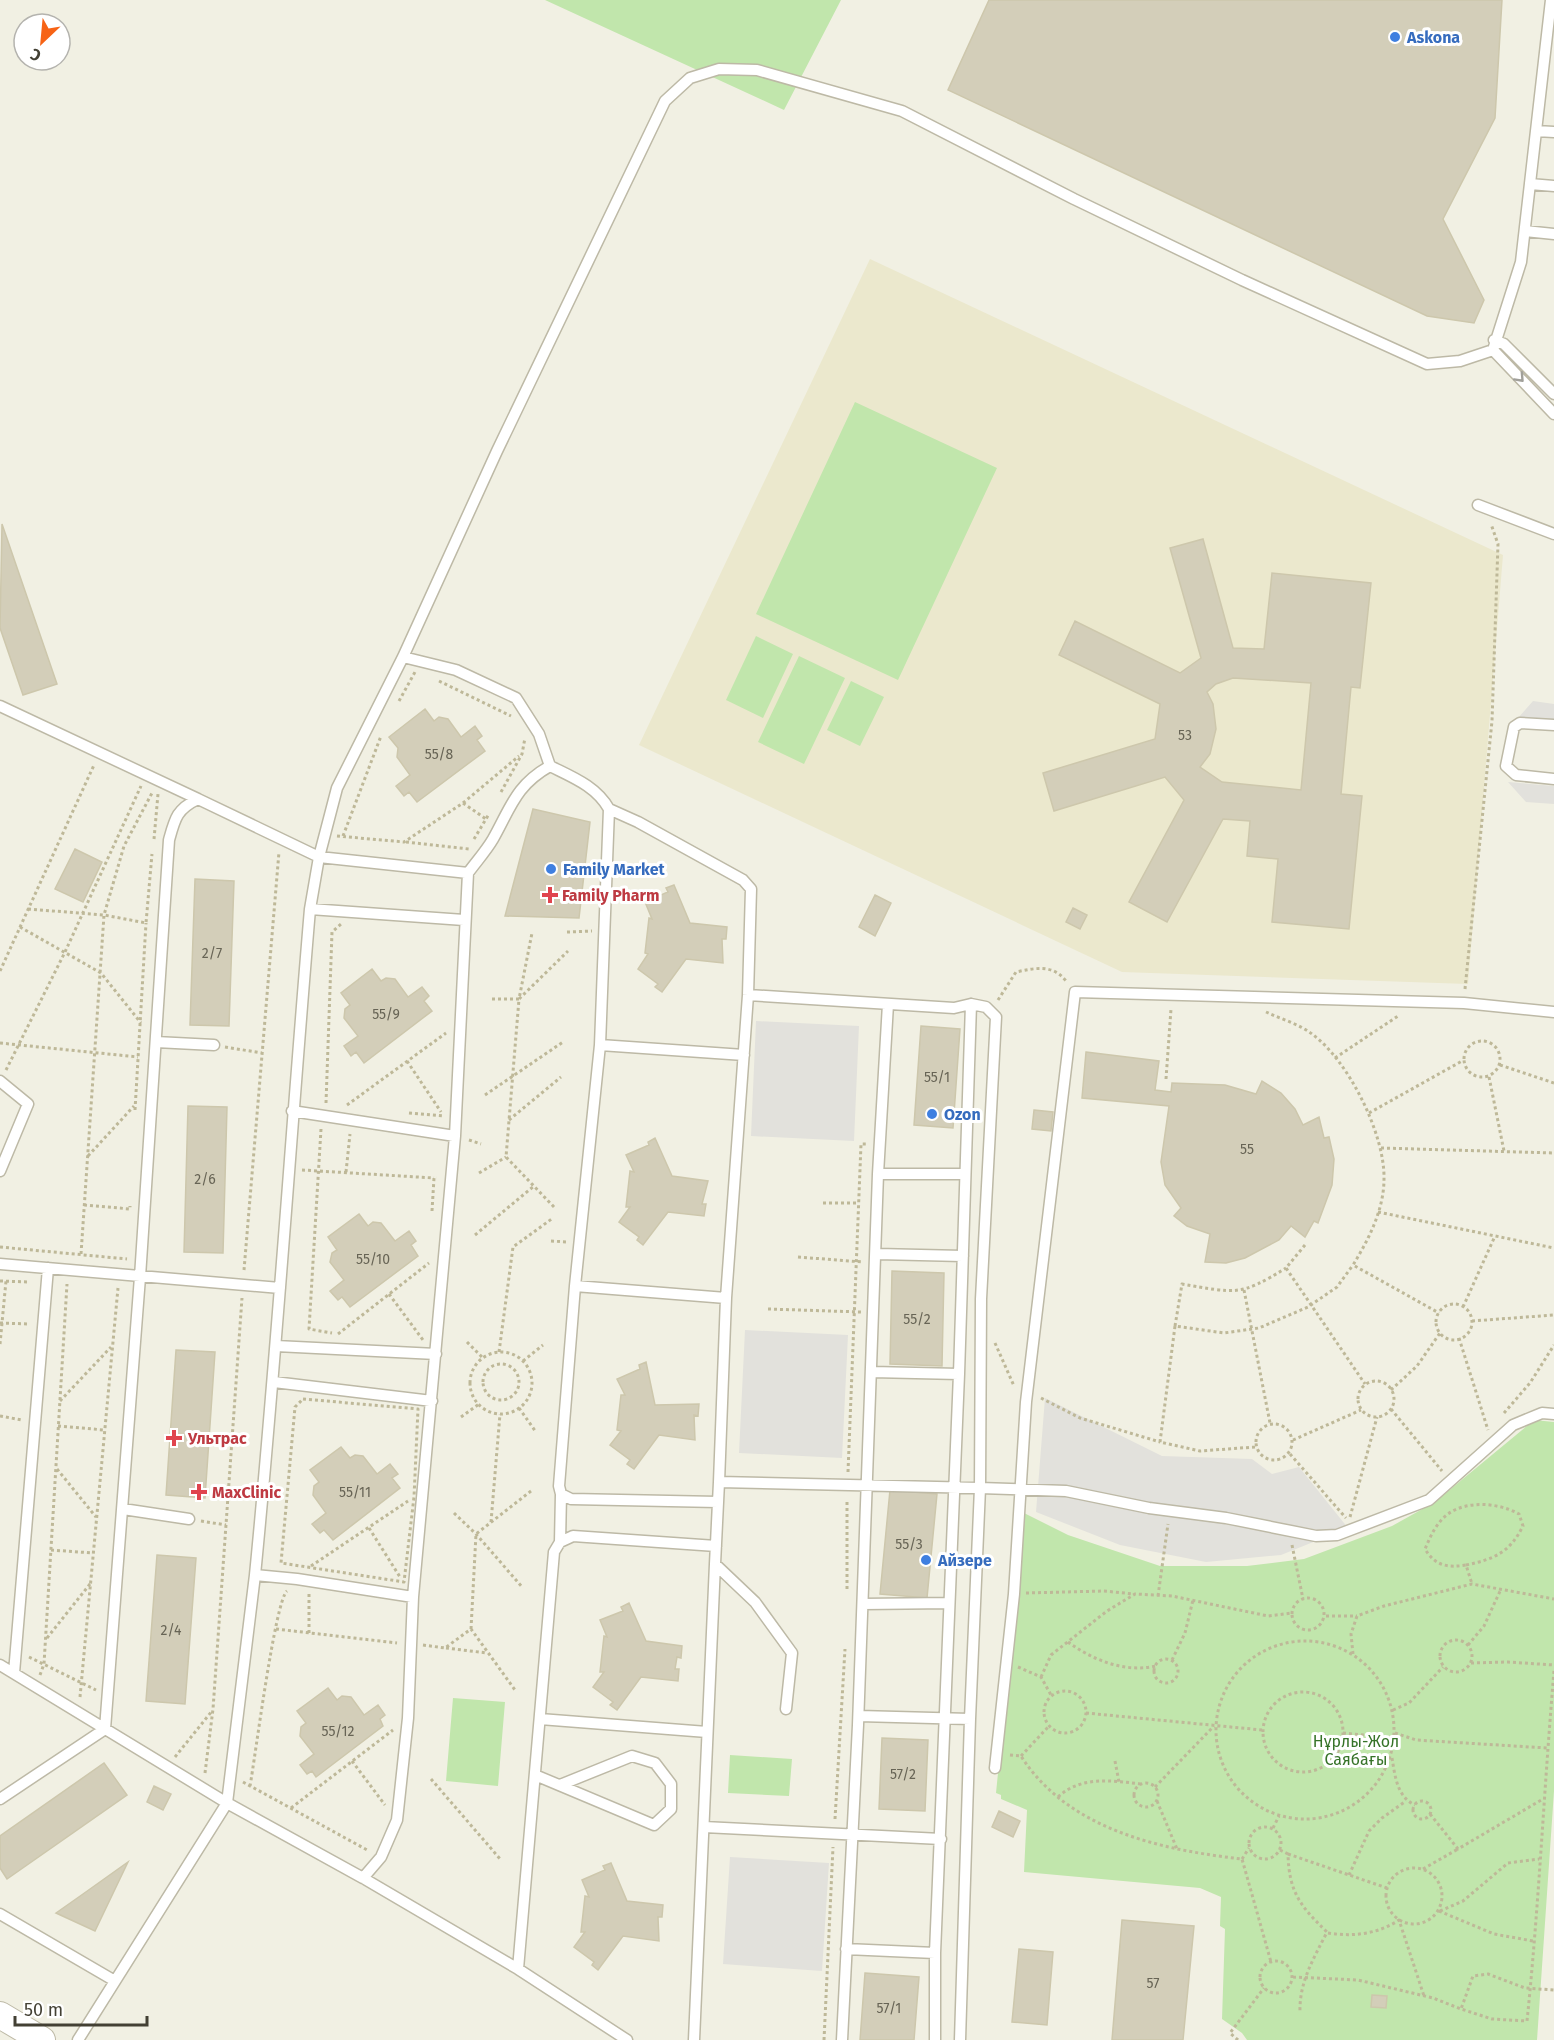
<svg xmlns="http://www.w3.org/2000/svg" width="1554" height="2040" font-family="'Fira Sans',sans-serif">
  <rect width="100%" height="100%" fill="#f1f0e3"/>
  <path fill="#ebe8cd" d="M870,259L1503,555L1468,984L1122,972L639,745Z"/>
  <path fill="#c1e6ac" d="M545,0H841L784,110Z
    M855,402L997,468L898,680L756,614Z
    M756,636L793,654L763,718L726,700Z
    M799,656L845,678L804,764L758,742Z
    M851,681L884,697L860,746L827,730Z
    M1534,1420L1554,1422V1791L1537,2040H1247L1242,2033L1222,2019L1225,1929L1220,1926L1221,1897L1200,1888L1024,1872L1027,1810L1001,1799V1795L996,1793L1024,1513L1068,1535L1160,1566H1247L1304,1559L1392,1526L1435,1502Z
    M453,1698L505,1702L498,1786L446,1781Z
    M730,1755L792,1759L789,1796L728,1793Z"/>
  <path fill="#e2e1dc" d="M1533,701L1554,704V721L1518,718Z
    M1508,782L1554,786V804L1526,802Z
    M756,1021L859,1026L854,1141L751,1136Z
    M745,1330L848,1335L842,1458L739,1453Z
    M1045,1398L1162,1456L1252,1459L1272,1474L1299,1467L1348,1528L1281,1555L1206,1562L1120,1545L1036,1512Z
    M730,1857L829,1863L822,1971L723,1964Z"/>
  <path fill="#d3ceb9" stroke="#cdc7ac" stroke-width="1.5" fill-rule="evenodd" d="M989,0H1502L1495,118L1443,219L1484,300L1474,323L1427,316L948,90Z
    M2,524L57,684L23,695L0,628Z
    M1203,539L1233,648L1264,649L1272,573L1371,583L1360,688L1351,687L1341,794L1362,796L1349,929L1272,922L1278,859L1247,856L1250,821L1223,819L1167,922L1129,902L1184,800L1165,777L1054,811L1043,773L1155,739L1160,704L1059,655L1075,621L1180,673L1201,658L1170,548ZM1233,678L1311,683L1301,790L1222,782L1200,767L1210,754L1216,729L1213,704L1207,692L1216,684Z
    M425,709L434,721L439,717L448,719L461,737L475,726L482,736L477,740L485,751L417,802L409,792L404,796L396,786L410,775L397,757L398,748L389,737Z
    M533,809L590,822L579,918L505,916Z
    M75,849L102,862L83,902L55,889Z
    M195,879L234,881L229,1026L190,1025Z
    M674,885L690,923L727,927L726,939H722L723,963L686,959L662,992L655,987L658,984L638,969L648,954L645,953L649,918L652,919L645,902L668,892L666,888Z
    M875,895L891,903L875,936L859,927Z
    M1073,908L1087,915L1080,929L1066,922Z
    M372,969L381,981L386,978L395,979L408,997L422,987L429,996L424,1001L432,1011L364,1063L356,1052L351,1056L344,1046L358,1036L344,1018L345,1009L350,1005L341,993Z
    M921,1026L960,1029L953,1128L914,1125Z
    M1086,1052L1159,1061L1155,1090L1171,1092L1172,1083L1225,1085L1256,1094L1262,1081L1281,1093L1295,1109L1303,1125L1319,1117L1324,1138L1329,1137L1334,1159L1332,1185L1318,1223L1314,1221L1305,1237L1291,1226L1279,1240L1245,1258L1226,1263L1205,1262L1210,1234L1187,1226L1174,1216L1181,1208L1165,1185L1161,1162L1169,1106L1082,1098Z
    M188,1106L227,1107L223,1253L184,1252Z
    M1034,1110L1053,1112L1051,1131L1032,1129Z
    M655,1138L672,1176L708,1181L702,1204H706L704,1216L668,1212L643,1245L637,1240L639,1237L619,1222L630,1207H626L630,1171L634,1172L626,1155L649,1145L648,1142Z
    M359,1214L368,1226L373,1222L381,1223L395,1241L409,1231L416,1241L411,1245L418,1256L350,1307L342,1297L338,1300L330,1291L344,1280L330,1262L332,1253L337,1250L328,1237Z
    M892,1271L944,1273L942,1366L890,1364Z
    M176,1350L215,1352L205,1498L166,1495Z
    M646,1362L655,1405L699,1404L698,1416L694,1415L695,1440L659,1435L634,1469L627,1464L630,1460L610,1445L621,1431L617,1430L621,1395H625L617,1379L640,1369L639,1365Z
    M341,1447L350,1458L355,1455L363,1456L377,1474L390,1464L398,1474L392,1478L400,1488L333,1540L324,1530L320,1533L312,1524L326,1513L313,1495L314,1486L319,1482L310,1470Z
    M890,1490L937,1494L927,1598L880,1594Z
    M157,1555L196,1558L185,1704L146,1701Z
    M629,1603L646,1641L682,1646L681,1658L677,1657L675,1669H679L678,1681L641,1677L617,1710L610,1705L613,1702L593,1687L604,1672H600L604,1636L607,1637L600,1620L623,1611L621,1607Z
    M328,1688L337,1700L342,1696L351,1697L364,1715L378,1705L385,1715L380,1719L383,1726L316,1777L312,1771L307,1774L300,1765L314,1754L300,1736L301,1727L306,1723L297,1711Z
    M882,1738L928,1740L925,1811L879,1809Z
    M104,1763L127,1795L7,1879L0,1868V1836Z
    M154,1786L171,1794L163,1810L147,1802Z
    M999,1811L1020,1821L1013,1837L992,1827Z
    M128,1862L95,1931L56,1913L83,1894Z
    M611,1863L627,1901L663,1905L662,1917H658L659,1941L623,1936L598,1970L592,1965L594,1962L574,1947L585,1932H581L585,1896L589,1897L582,1880L605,1870L603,1866Z
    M1122,1920L1194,1926L1183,2040H1112Z
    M1019,1949L1053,1952L1047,2025L1012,2022Z
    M865,1973L919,1977L914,2040H860Z
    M1372,1995L1387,1996L1386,2008L1371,2007Z"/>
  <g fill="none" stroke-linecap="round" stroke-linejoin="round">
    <g stroke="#bdb9a6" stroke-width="13">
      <path id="service" d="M1551,0L1521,262L1493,350L1554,414
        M1536,131L1554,132
        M1530,184L1554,186
        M1525,231L1554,234
        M1494,340L1504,344L1554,394
        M1478,505L1554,534
        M403,657L456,670L516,698L539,734L550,766
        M0,706L198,799
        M1554,725L1520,723L1514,727L1506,766L1516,775L1554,779
        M310,909L319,857L337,788L403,657L497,451L665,101L690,78L719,69L757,70L902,111L1074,199L1242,280L1427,364L1460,361L1493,350
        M748,995L954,1008L971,1004L959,1374L935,1953V2040
        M156,1042L214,1045
        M600,1045L744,1055
        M0,1081L28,1104L0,1171
        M292,1111L455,1136
        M878,1174H965
        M877,1254L963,1256
        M0,1264L280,1288
        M575,1286L600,1045L609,809L638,822L743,880L751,889L748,995L726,1298L719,1482L980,1488L981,1299L996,1017L986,1007L971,1004
        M276,1346L436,1354
        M872,1372L959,1374
        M274,1382L432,1401
        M719,1482L715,1564L755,1602L792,1653L786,1709
        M718,1502L571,1499L561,1494L559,1486L575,1286L726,1298
        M123,1509L189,1519
        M560,1542L561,1494
        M413,1597L297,1579L255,1575C277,1353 291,1131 310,909L464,920
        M863,1604L949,1603
        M0,1665L227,1803L363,1878L518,1969L627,2040
        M14,1673L48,1268
        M859,1716L970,1719
        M540,1719L707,1732
        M995,1768L1014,1594L1026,1402L1075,992L1464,1003L1554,1012
        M535,1775L654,1825L671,1809V1784L655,1763L632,1756L560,1785
        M0,1799L105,1729L140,1277L169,840C175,818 177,809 198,799L319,857L468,873
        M704,1827L941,1839
        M363,1878L381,1857L397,1820L408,1718L413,1597L455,1136L468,873C476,862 486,851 493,839C511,807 516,785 550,766C572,777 596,786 609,809
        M0,1914L115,1981
        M846,1949L935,1953
        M518,1969L554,1552L560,1542L573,1536L716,1546
        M78,2040L227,1803L255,1575
        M694,2040L715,1564
        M842,2040L858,1725L878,1174L888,1004
        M960,2040L970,1719L980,1488L1066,1491L1149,1508L1226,1518L1316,1536L1337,1535L1429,1500L1513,1425L1542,1413L1554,1414"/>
    </g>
    <g stroke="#bdb9a6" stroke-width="28">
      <path id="tertiary" d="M0,2015L42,2040"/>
    </g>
    <path stroke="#beb898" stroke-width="3" stroke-dasharray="3 3" stroke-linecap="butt" d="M439,681L511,716
      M399,701L415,672
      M501,792L522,754L525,738
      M463,803L519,756
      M337,836L404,842L463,803L486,819
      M343,836L381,736
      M154,839L158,794
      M474,839L489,814
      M406,842L469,849
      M28,909L104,915L146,923L152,854
      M20,927L101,973L141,1023
      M567,932L592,931
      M0,971L94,765
      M1465,989L1492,721L1498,544L1491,524
      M492,999H519L532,933
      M998,1000L1016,972C1035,968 1053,964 1066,981
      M1266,1012C1281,1019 1299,1024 1312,1034C1348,1060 1385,1134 1384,1179C1384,1209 1369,1239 1353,1265L1439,1313
      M1464 1059a18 18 0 1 1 36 0a18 18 0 1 1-36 0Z
      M0,1043L138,1057
      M225,1047L262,1053
      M1335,1058L1398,1016
      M407,1061L441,1112
      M1500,1065L1554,1083
      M6,1070L65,952L141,786
      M1489,1077L1504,1151
      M1166,1079L1171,1009
      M485,1095L563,1042
      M326,1103L332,932L341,924
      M347,1105L446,1033
      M135,1110L146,923
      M409,1113L444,1116
      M1369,1113L1462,1061
      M509,1120L561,1077
      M321,1129L309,1329L332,1333
      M469,1140L481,1144
      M1381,1148L1554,1153
      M88,1156L134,1106
      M302,1170L434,1178
      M346,1172L350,1134
      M479,1173L506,1157
      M823,1203H858
      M84,1205L130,1209V1206
      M554,1207L506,1157L519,999L568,951
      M432,1211L434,1178H437
      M1378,1212L1554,1248
      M475,1235L534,1186
      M551,1241L567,1242
      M1305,1245L1286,1268L1365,1384
      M0,1247L127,1259
      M81,1254L104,915L124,846L152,793
      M798,1257L863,1262
      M244,1270L279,852
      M0,1281L30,1282
      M1244,1290L1270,1423
      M389,1294L423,1340
      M1436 1322a18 18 0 1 1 36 0a18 18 0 1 1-36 0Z
      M1463,1307L1495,1236
      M768,1309L861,1312
      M1472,1321L1554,1315
      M0,1323L30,1324
      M1175,1326L1182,1284C1236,1293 1239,1297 1286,1268
      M338,1334L429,1263
      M1459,1338L1488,1430
      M467,1342L483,1358
      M995,1343L1014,1386
      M0,1344L6,1281
      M499,1352L513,1247L553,1218
      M470 1383a31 31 0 1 1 62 0a31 31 0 1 1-62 0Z
      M523,1361L543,1345
      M483 1382a18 18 0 1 1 36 0a18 18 0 1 1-36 0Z
      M1358 1399a18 18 0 1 1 36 0a18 18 0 1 1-36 0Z
      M1391,1390L1417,1366L1440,1333
      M1041,1398L1080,1418L1160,1442
      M303,1399L418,1409L414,1497L404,1582L281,1563L295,1407Z
      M60,1401L111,1347
      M519,1408L536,1432
      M1391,1409L1442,1471
      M1504,1413L1530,1383L1554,1345
      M0,1416L22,1420
      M461,1417L479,1404
      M1256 1442a18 18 0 1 1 36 0a18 18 0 1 1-36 0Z
      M58,1426L104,1430
      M1293,1440L1361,1410
      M1255,1447L1200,1451L1160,1442L1175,1326L1224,1333L1259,1328L1308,1307L1337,1287L1353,1265
      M1290,1454L1346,1518
      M57,1469L96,1517
      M848,1472L861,1144H868
      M454,1513L476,1534L523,1588
      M1350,1517L1377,1417
      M201,1521L226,1525
      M491,1522L500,1414
      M369,1528L400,1577
      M1292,1545L1303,1599
      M51,1550L93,1553
      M1466,1565C1495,1559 1510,1552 1523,1526L1519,1514C1496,1501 1456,1499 1439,1523C1433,1530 1429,1540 1425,1549C1435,1566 1448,1568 1466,1565L1472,1584
      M311,1566L408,1501
      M847,1589V1499
      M1026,1593L1104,1591L1134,1594
      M1158,1596L1168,1524
      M1292 1614a16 16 0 1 1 32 0a16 16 0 1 1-32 0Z
      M1326,1616H1357
      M276,1629L397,1643
      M471,1629L476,1534L531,1491
      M309,1633V1594
      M47,1638L90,1584
      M1440 1656a16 16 0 1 1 32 0a16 16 0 1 1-32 0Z
      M1216 1730a89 89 0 1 1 178 0a89 89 0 1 1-178 0Z
      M1068,1642C1093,1660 1124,1673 1156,1666
      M423,1645L445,1648L471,1629L515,1690
      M1468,1645L1484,1626L1501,1589
      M446,1648L487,1653
      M1353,1654L1351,1634L1357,1616L1384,1606L1472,1584L1554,1599
      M29,1657L96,1690
      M1154 1671a12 12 0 1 1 24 0a12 12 0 1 1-24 0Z
      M1172,1660L1185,1633L1193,1600
      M1471,1663L1508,1662L1554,1665
      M1018,1667L1041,1677L1051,1695
      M1554,1671C1544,1788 1539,1905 1527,2021L1492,2019L1461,2009L1473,1976L1488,1974L1525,1988L1554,1990
      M40,1675L44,1664L67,1284
      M1041,1677L1051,1655L1107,1611L1135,1594L1172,1596L1268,1616L1292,1613
      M1044 1712a21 21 0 1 1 42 0a21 21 0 1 1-42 0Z
      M1263 1732a40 40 0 1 1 80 0a40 40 0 1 1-80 0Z
      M80,1697L118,1288
      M1393,1710L1409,1703L1443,1667
      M1086,1713L1262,1730
      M1343,1733L1394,1738
      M1395,1733L1416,1740L1547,1748
      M1010,1755L1021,1756C1068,1830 1162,1850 1242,1859L1271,1962
      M1021,1756L1049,1726
      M175,1757L212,1711
      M1392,1758C1395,1776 1397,1797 1415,1805
      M352,1761L385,1805
      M1115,1761L1119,1782
      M205,1773L213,1709L242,1298
      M431,1779L501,1860
      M243,1782L369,1851
      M1134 1795a12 12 0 1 1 24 0a12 12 0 1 1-24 0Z
      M250,1786C255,1759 275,1601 287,1591
      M1155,1787L1214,1726
      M1058,1797C1082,1775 1112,1781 1142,1784
      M1157,1801L1177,1849
      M1413 1810a9 9 0 1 1 18 0a9 9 0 1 1-18 0Z
      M291,1808L393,1730
      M1430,1814L1458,1849L1543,1799
      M835,1819L845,1649
      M1249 1843a16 16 0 1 1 32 0a16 16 0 1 1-32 0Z
      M1273,1828L1279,1816
      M1280,1850L1288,1854C1289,1892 1300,1906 1327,1932C1313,1960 1299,1982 1300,2013
      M1288,1854L1387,1888
      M1242,1859L1249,1848
      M1386 1896a28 28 0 1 1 56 0a28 28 0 1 1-56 0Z
      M1423,1869L1458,1849
      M1349,1875L1369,1831L1382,1818L1406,1801
      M1439,1911L1494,1934L1533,1941
      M1440,1911L1463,1901L1508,1863L1539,1859
      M1328,1933C1353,1937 1378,1934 1399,1920L1424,1996
      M1260 1977a16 16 0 1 1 32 0a16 16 0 1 1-32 0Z
      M1293,1977L1358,1980L1433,1998L1461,2009
      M824,2040L833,1847
      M1238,2040L1230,2033L1264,1988"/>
    <use href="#service" stroke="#fff" stroke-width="10"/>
    <use href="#tertiary" stroke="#fff" stroke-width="26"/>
  </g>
  <defs><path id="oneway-chevron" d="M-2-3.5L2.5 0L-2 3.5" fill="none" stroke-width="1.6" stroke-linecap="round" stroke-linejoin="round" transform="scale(1.5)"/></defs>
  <use stroke="#a1a09a" href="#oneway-chevron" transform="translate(1520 378) rotate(47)"/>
  <g fill="#3f7fe0" stroke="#fff" stroke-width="2">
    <circle cx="1395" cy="37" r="6"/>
    <circle cx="551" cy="869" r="6"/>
    <circle cx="932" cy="1114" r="6"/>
    <circle cx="926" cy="1560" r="6"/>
  </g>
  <g fill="#e0444e" stroke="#fff" stroke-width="2">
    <path d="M547 886h6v6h6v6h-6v6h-6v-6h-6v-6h6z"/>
    <path d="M171 1429h6v6h6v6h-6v6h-6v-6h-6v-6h6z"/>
    <path d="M196 1483h6v6h6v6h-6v6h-6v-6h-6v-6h6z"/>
  </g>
  <g text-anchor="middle" stroke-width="6" stroke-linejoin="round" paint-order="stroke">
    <g font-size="14" fill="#676455">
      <text x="1185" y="740">53</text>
      <text x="439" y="759">55/8</text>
      <text x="212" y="958">2/7</text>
      <text x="386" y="1019">55/9</text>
      <text x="937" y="1082">55/1</text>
      <text x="1247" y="1154">55</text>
      <text x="205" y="1184">2/6</text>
      <text x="373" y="1264">55/10</text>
      <text x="917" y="1324">55/2</text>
      <text x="355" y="1497">55/11</text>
      <text x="909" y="1549">55/3</text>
      <text x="171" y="1635">2/4</text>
      <text x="338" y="1736">55/12</text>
      <text x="903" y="1779">57/2</text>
      <text x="1153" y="1988">57</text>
      <text x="889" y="2013">57/1</text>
    </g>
    <g font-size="16" font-weight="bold" fill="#366cbe" stroke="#fff" text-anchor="start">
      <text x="1407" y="43">Askona</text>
      <text x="563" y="875">Family Market</text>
      <text x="944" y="1120">Ozon</text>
      <text x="938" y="1566">Айзере</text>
    </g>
    <g font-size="16" font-weight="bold" fill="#be3a42" stroke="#fff" text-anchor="start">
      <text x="562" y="901">Family Pharm</text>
      <text x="188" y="1444">Ультрас</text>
      <text x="212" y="1498">MaxClinic</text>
    </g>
    <g font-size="16" fill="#367328" stroke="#fff">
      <text x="1356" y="1747">Нұрлы-Жол<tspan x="1356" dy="18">Саябағы</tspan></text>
    </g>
  </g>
  <g transform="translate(42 42) rotate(206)"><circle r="28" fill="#ffffff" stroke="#b4b3ae" stroke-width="1.5"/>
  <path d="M0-4.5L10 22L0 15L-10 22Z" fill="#f76315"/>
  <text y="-9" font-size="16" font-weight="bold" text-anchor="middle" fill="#434034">С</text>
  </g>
  <path d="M15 2016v9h132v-9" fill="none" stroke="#434034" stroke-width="3"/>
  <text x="24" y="2016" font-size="18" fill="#434034" stroke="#ffffff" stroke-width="4.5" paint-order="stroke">50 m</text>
</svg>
